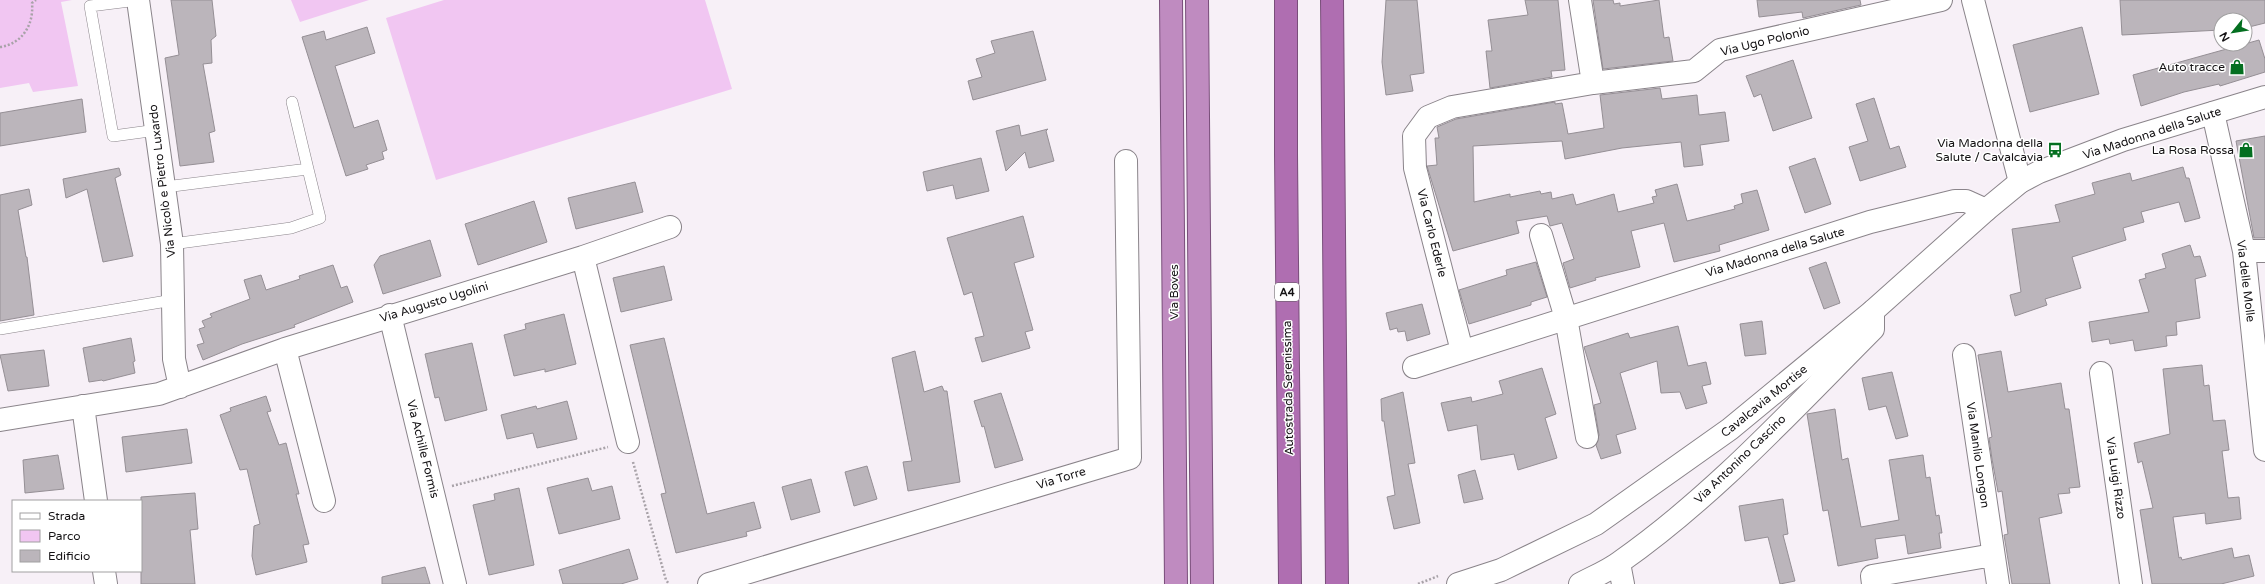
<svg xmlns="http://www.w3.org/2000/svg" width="2265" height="584" font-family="'Varela Round',sans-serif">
  <rect width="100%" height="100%" fill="#f7f0f7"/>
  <path fill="#f1c6f2" d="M0,0H72L61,2L78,86L33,92L29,83L0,88Z
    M291,0H369L300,22Z
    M444,0H705L732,89L436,180L386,18Z"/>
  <path fill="#bbb5bb" stroke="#958f95" d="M171,0H212L216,36L211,40L212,63L203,64L215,131L209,133L214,162L180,166L165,58L179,55Z
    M1386,0H1417L1424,73L1410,75L1413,91L1386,95L1382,62Z
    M1525,0H1558L1565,70L1551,71L1552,77L1490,88L1486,51H1492L1488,20L1528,15Z
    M1593,0H1613L1614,4L1620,3V6L1659,0L1664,38L1669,37L1673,61L1603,69Z
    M1757,0H1860L1861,5L1803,18L1802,12L1759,17Z
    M2120,0H2265V23L2245,28V20H2221V30L2122,35Z
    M367,27L375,53L335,66L354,128L378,120L387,150L382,152L384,159L366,165L368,169L346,176L302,37L324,31L326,40Z
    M2082,27L2099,94L2030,112L2013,45Z
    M1033,31L1046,80L973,100L968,81L982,77L976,59L995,53L991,41Z
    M2259,40L2265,59V72L2220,86L2219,84L2184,92L2141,106L2133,75Z
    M1793,60L1812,118L1773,131L1761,94L1754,97L1746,76Z
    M1660,88L1662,99L1697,95L1699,115L1725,112L1729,141L1700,145L1703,165L1684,167L1681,142L1622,148L1565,159L1562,141L1473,146L1474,202L1510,194V197L1540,191L1541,194L1551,192L1552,199L1573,194L1576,205L1614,194L1618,212L1654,203L1652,197L1657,196L1655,190L1677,184L1687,221L1735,209L1734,206L1743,203L1741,194L1757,190L1769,230L1719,245L1720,251L1674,262L1664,223L1631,231L1640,267L1595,278L1596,280L1570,288L1563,263L1574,259L1562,223L1550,226L1547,216L1516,221L1519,233L1453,251L1427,166L1437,165L1435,138H1439L1437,127L1456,119L1555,102V104L1562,103L1568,134L1604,128L1600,95Z
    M1874,98L1890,149L1899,146L1906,167L1860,181L1849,147L1868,141L1856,104Z
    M82,99L86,132L0,146V113Z
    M1019,125L1021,136L1048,129L1046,131L1054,161L1029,168L1025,152L1006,171L996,131Z
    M2265,136V238H2254L2236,141Z
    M981,158L989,191L956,199L953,185L927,191L923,172Z
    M1815,158L1831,204L1805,213L1789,167Z
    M2183,167L2186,178H2189L2200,218L2185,222L2179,202L2141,212L2144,222L2123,228L2126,240L2072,257L2081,288L2045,299L2047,305L2015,316L2010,295L2021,292L2012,229L2060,222L2055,205L2095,194L2092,183L2130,173L2132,181Z
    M119,168L121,175L115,178L133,256L103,262L87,189L66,198L63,179Z
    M635,182L643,212L576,229L568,198Z
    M29,189L32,205L18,210L26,257H27L34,315L0,321V195Z
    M534,201L547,242L478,265L465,224Z
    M1023,216L1034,257L1014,263L1033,330L1025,332L1030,348L982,362L975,338L984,336L972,292L964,295L947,238Z
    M430,240L441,276L383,294L374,265L380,256Z
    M2190,245L2194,257L2200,256L2206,276L2195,279L2200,318L2176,322L2177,335L2166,336L2167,346L2135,351L2133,340L2110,344L2109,339L2092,342L2089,322L2149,312L2139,280L2146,278L2145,274L2166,268L2162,254Z
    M1536,262L1547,297L1531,302V305L1469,324L1459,290L1507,275L1506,270Z
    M1826,262L1840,303L1824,309L1809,268Z
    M333,265L341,288L347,286L353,302L294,325L295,327L242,344L203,360L197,345L204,343L199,329L205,327L202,321L212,317L210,314L250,299L244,280L261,275L266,290L300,279L299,276Z
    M664,266L672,300L621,312L613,278Z
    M1422,304L1430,334L1407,341L1405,331L1398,332L1397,328L1390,330L1386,313Z
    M564,314L576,364L545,372V369L514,376L504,335L526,329L525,324Z
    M1762,321L1766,354L1745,356L1740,324Z
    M1678,326L1688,366L1706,362L1711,384L1702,386L1707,403L1686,409L1680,392L1661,393L1657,361L1620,373L1636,429L1616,435L1621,453L1601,459L1596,445L1599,435L1594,405L1601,403L1584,347L1628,333L1630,338Z
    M131,338L135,361L133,362L135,373L103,381L102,380L89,382L83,348Z
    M664,338L707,514L754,502L761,528L746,532L747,536L676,553L661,494L666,493L630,345Z
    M472,343L487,410L445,421L439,397L435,398L425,354Z
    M44,350L49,386L8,391L0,355Z
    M915,351L924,392L942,386L944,391H947L960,482L908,491L903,462L912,461L892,358Z
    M2001,351L2008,392L2061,383L2065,409H2069L2080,487L2069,488L2070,493L2058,494L2062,513L2039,518L2050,584H2012L2004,535L2008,534L2002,491L1998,492L1992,459L1989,438L1992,437L1978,355Z
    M2202,365L2204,386L2209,385L2213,421L2225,420L2229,450L2222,451L2228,498L2239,497L2241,519L2206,524L2205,513L2173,517L2179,558L2181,557L2182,560L2232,548L2234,558L2249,555L2254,576L2221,584H2152L2140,510L2153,508L2142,461L2138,463L2134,443L2170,434L2163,369Z
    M1542,368L1556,414L1545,418L1557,458L1518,470L1514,454L1481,460L1477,425L1448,431L1441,403L1471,397L1472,402L1503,394L1499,381Z
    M1892,372L1908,436L1896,439L1886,406L1869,410L1862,378Z
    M1403,392L1415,463L1408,464L1420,523L1394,529L1387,497L1395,495L1384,421H1382L1381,399Z
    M1001,393L1023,460L995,468L984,426L982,427L974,401Z
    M266,396L271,411L267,412L279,445L286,443L299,494H296L309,544L303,545L307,562L256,575L252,556L254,526L260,524L247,469L240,470L220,415L231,411L230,408Z
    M567,401L577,439L537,448L533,433L507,439L501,415L536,406L537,409Z
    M1835,409L1842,460L1848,458L1861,527L1899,520L1889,460L1923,455L1926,478L1930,477L1936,516L1939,515L1942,533H1939L1941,548L1908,554L1905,535L1875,539L1878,558L1838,566L1828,510L1823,511L1807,414Z
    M187,429L192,463L126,472L122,437Z
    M58,455L64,489L25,493L23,460Z
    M867,466L877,499L854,506L845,472Z
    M1475,470L1483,499L1464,503L1458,475Z
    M588,478L592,491L612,486L620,519L559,534L547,488Z
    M811,479L820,512L791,520L782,487Z
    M519,488L534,565L489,575L473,505L495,500L494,494Z
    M195,493L198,529L190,530L195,584H141V497Z
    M1783,499L1788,534L1783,535L1795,581L1780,584L1768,537L1745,541L1739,506Z
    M629,549L638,579L621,584H563L559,570Z
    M425,567L430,584H382V577Z"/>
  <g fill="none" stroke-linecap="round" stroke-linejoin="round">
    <g stroke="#8a848a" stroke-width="12">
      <path id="service" d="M138,0L90,6L113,136L157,130
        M292,102L308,169
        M165,187L308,169L320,218L291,228L172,244
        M0,329L173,300"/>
    </g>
    <g stroke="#8a848a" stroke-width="24">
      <path id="minor" d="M138,0L172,244L174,359L180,387
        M1580,0L1593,83
        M1973,0L2020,182
        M2213,113L2244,251L2265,450
        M1541,235L1566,318L1587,437
        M2244,251H2265
        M583,257L670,227
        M390,315L455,584
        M285,349L324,501
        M1462,351L1415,168L1414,136L1428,117L1452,107L1593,83L1694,71L1720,50L1941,0
        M1964,355L1998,584
        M1414,367L1870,222L1955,201H1966L1986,210
        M2101,373L2131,584
        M83,406L96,501
        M0,420L159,394L285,349L583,257L628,442
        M1619,563L1623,584
        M104,571L106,584
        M709,584L1130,458L1126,161
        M1580,584C1593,577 1608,571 1620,562C1714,496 1792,410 1873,329V311
        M1873,584L1872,576L1993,555"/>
    </g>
    <g stroke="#8a848a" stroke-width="24">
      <path id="tertiary" d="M1458,584L1501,570L1596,524L1730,429L1873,311L1986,210L2020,182L2039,172L2123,140L2265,97"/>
    </g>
    <g stroke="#794e7a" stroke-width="24">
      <path id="trunk" d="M1171,0L1176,584
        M1197,0L1202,584"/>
    </g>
    <g stroke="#794e7a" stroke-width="24">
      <path id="motorway" d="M1286,0V154L1290,584
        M1332,0L1337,584"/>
    </g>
    <path stroke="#a8a2a8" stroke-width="2.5" stroke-dasharray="2 2" stroke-linecap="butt" d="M0,47C22,44 34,25 32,3L36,0
      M633,462L666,580L669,584
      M452,486L608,447
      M1418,584L1438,576"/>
    <use href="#service" stroke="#fff" stroke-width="11"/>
    <use href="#minor" stroke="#fff" stroke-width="22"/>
    <use href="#tertiary" stroke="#fff" stroke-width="22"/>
    <use href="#trunk" stroke="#bf8bc0" stroke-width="22"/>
    <use href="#motorway" stroke="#af6eb1" stroke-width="22"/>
  </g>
  <defs>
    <g id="shop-bare" transform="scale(1.2)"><path d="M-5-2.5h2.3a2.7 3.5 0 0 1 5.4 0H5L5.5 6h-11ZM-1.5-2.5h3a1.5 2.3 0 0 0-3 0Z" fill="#046f20" stroke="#fff" stroke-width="2.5" paint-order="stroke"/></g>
    <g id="bus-bare" transform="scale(1.2)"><path d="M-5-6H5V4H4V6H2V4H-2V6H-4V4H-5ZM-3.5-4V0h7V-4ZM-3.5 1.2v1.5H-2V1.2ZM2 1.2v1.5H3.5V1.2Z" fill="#046f20" stroke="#fff" stroke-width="2.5" paint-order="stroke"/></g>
  </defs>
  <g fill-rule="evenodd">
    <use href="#shop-bare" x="2237" y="67"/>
    <use href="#bus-bare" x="2055" y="150"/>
    <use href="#shop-bare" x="2246" y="150"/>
  </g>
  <g text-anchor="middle" stroke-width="3" stroke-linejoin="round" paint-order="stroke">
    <rect fill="#fff" stroke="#5a595a" stroke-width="1" x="1275" y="283" width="24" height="18" rx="3"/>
    <g font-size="11" font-weight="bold" fill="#141214">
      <text x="1287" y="296">A4</text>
    </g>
    <g font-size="12" fill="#141214" stroke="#fff">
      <text transform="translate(1765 41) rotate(-14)" y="4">Via Ugo Polonio</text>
      <text transform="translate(2152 133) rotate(-18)" y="4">Via Madonna della Salute</text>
      <text transform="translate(162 181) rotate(-97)" y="4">Via Nicolò e Pietro Luxardo</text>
      <text transform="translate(1432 233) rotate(76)" y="4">Via Carlo Ederle</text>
      <text transform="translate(1775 252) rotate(-17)" y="4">Via Madonna della Salute</text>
      <text transform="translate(2246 281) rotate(83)" y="4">Via delle Molle</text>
      <text transform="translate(1174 292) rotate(-90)" y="4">Via Boves</text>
      <text transform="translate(434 302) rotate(-17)" y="4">Via Augusto Ugolini</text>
      <text transform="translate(1288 388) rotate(-91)" y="4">Autostrada Serenissima</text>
      <text transform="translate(1764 401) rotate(-39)" y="4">Cavalcavia Mortise</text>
      <text transform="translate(423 449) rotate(76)" y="4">Via Achille Formis</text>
      <text transform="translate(1978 455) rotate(82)" y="4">Via Manlio Longon</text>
      <text transform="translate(1740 459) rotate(-44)" y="4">Via Antonino Cascino</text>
      <text transform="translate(1061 478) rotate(-17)" y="4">Via Torre</text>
      <text transform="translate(2116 478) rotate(82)" y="4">Via Luigi Rizzo</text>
    </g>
    <g font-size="12" fill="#141214" stroke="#fff" text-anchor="end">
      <text x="2225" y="71">Auto tracce</text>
      <text x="2043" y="147">Via Madonna della<tspan x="2043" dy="14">Salute / Cavalcavia</tspan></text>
      <text x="2234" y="154">La Rosa Rossa</text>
    </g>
  </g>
  <rect x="12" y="500" width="130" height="72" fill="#ffffff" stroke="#a1a0a1"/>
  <rect x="20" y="513" width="20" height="6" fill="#ffffff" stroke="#a1a0a1"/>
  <text x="48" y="520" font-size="12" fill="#141214">Strada</text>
  <rect x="20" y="530" width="20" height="12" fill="#f1c6f2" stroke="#a1a0a1"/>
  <text x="48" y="540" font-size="12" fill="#141214">Parco</text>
  <rect x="20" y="550" width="20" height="12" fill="#bbb5bb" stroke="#a1a0a1"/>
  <text x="48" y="560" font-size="12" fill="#141214">Edificio</text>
  <g transform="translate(2233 32) rotate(240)"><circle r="19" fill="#ffffff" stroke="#a1a0a1"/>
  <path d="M0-3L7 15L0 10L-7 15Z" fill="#046f20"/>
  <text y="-6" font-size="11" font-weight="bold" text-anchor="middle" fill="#141214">N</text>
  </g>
</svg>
